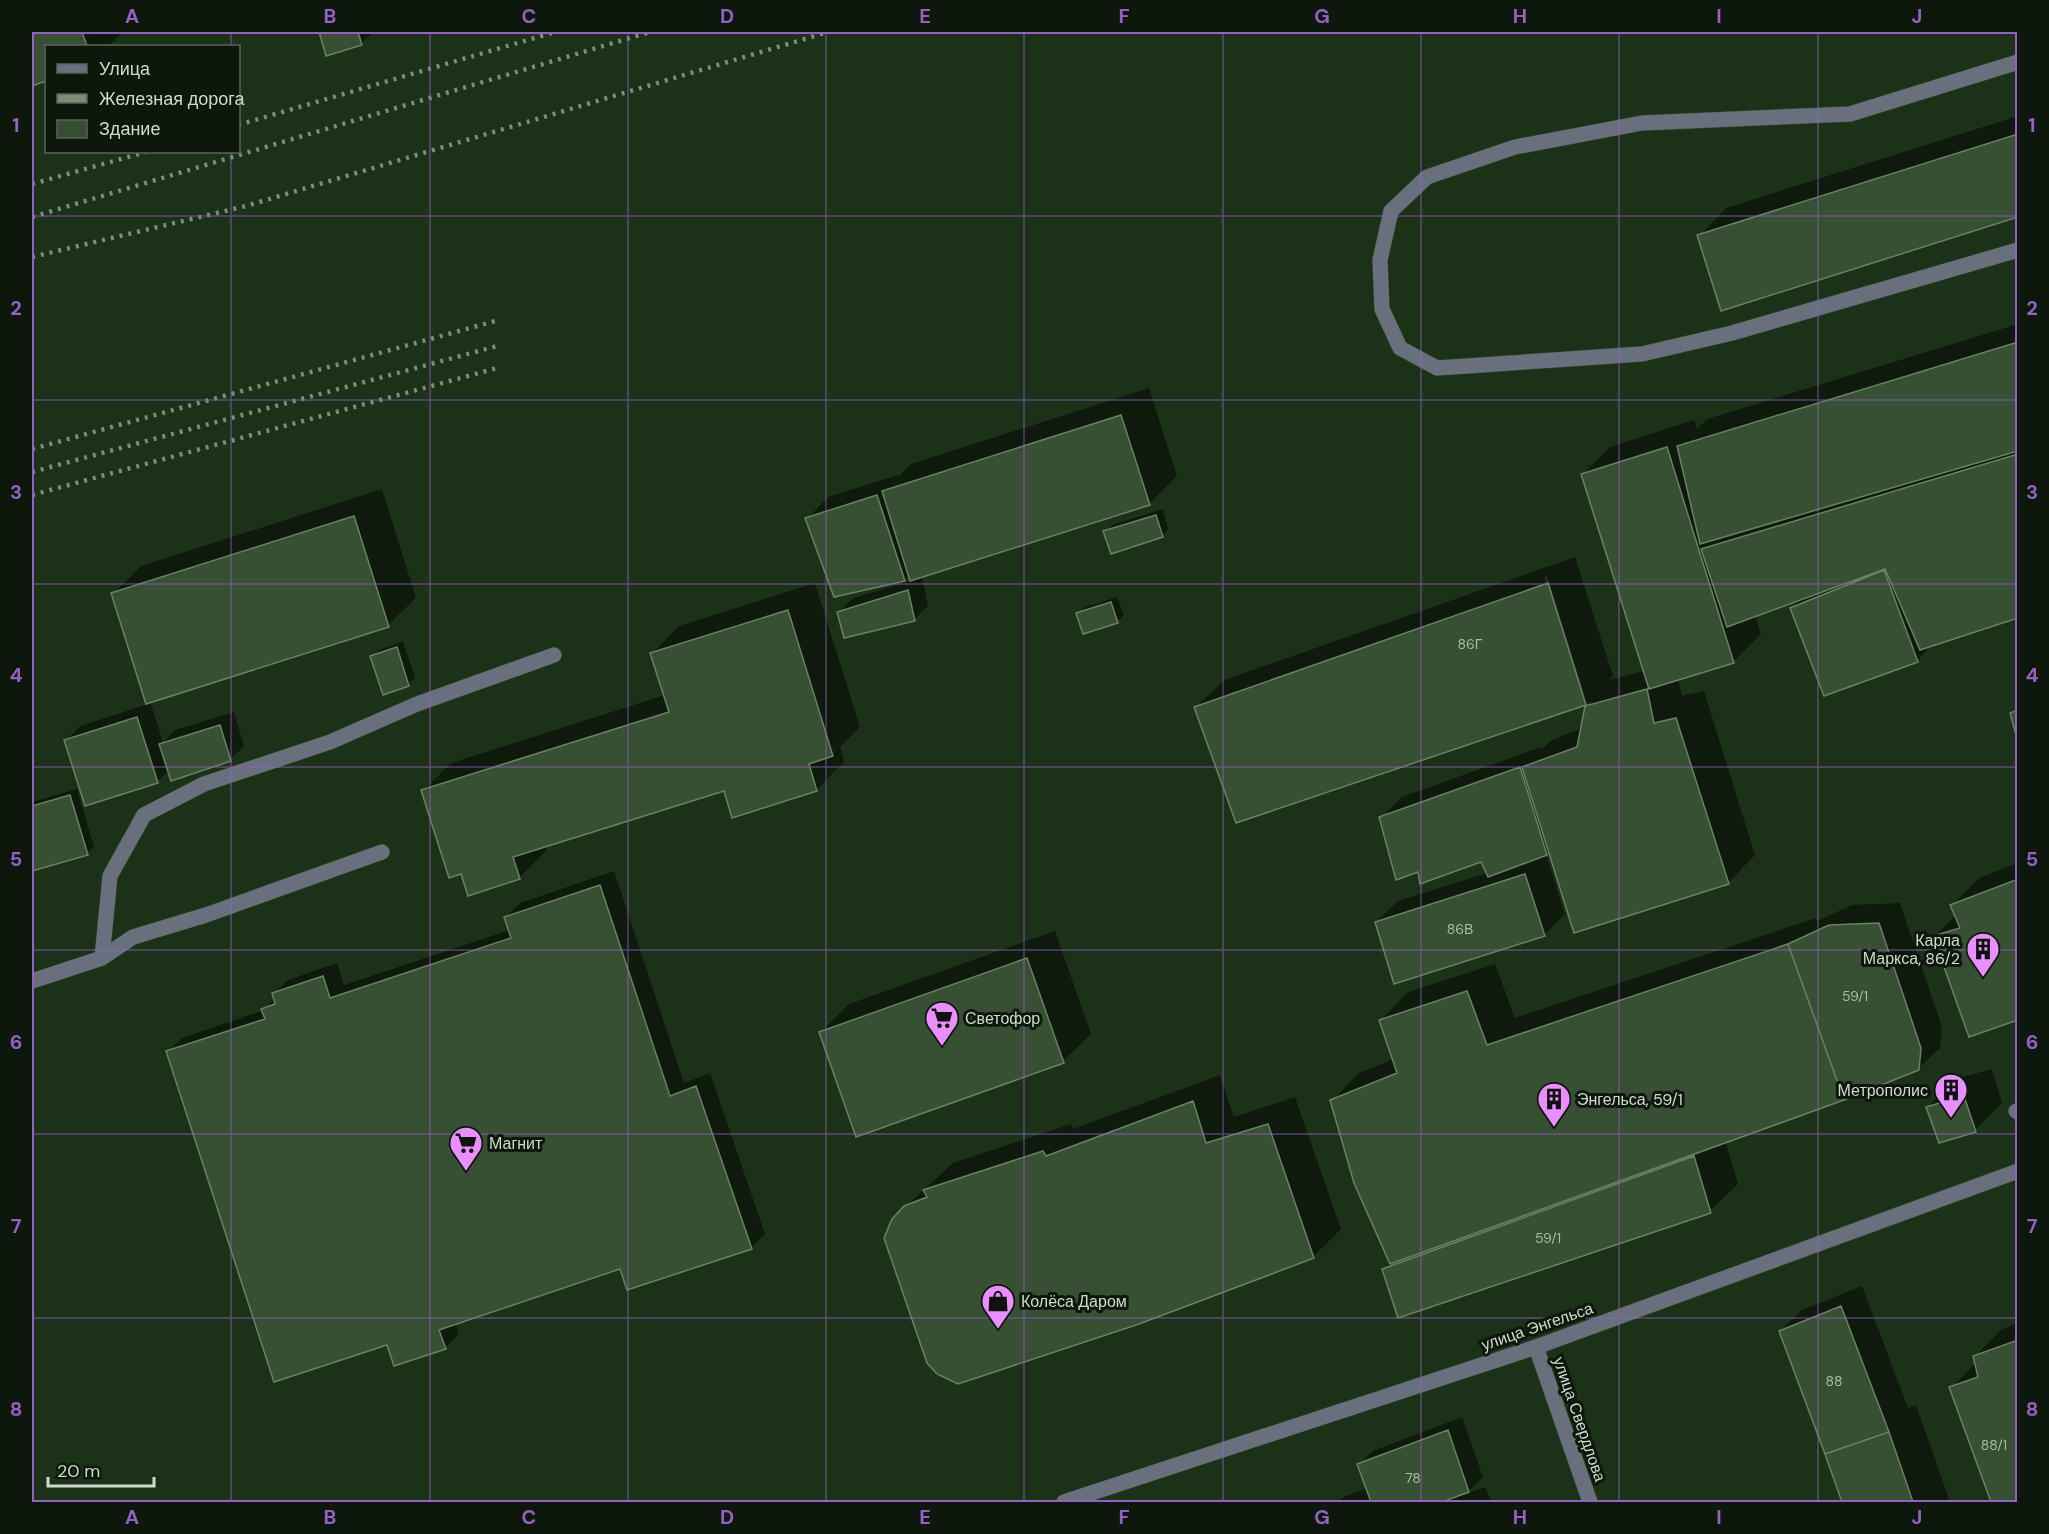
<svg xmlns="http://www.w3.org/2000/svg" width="2049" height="1534" font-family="'DM Sans',sans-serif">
  <rect width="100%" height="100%" fill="#1c3218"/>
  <path fill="#0007" fill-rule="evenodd" d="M32,32H119L120,35L108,46H46V79L32,85Z
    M321,32H373L361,44L327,54Z
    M2018,116V216L1699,236L1726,208Z
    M2018,324V616L1933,644L1917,661L1792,608L1802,597L1755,615L1761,634L1734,661L1678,679L1682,696L1704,691L1755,855L1728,883L1550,850L1546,854L1565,914L1544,935L1376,922L1398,901L1487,873L1482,860L1381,818L1402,797L1541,747L1542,749L1552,740L1582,728L1587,707L1592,702L1237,821L1196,707L1224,680L1575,557L1613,676L1609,680L1644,671L1583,474L1610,447L1694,420L1697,429L1707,419ZM1547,576L1583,690H1580L1544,577Z
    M1149,388L1177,476L1149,504L922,576L928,606L914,620L839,612L853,598L900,584L899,581L807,519L828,497L898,475V477L911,464ZM910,575L911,580L902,583Z
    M382,489L416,598L388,625L150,701L163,742L175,730L234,712L244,746L230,760L169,770L157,782L66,740L80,726L148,704L113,594L141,566Z
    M1163,509L1168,529L1162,536L1105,532L1112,525Z
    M815,583L860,727L840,747L844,762L817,789L733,816L725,789L545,846L547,850L519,878L462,872L423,791L451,763L665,695L652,654L679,626Z
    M1117,597L1124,615L1117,622L1078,614L1085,607Z
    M403,641L415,678L408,685L372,656L379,650Z
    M77,789L94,847L87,853L32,869V802Z
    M2018,863V1018L1935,936L1956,915L1951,906L1979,878Z
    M614,871L684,1083L710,1073L765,1234L751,1248L621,1267L455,1322L459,1334L445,1348L388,1343L168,1052L182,1038L264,1010L275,998L273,994L288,980L337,963L344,985L510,930L506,917L520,903Z
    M1900,903L1942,1027L1940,1048L1918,1069L1726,1143L1738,1184L1710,1211L1383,1269L1391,1262L1332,1101L1359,1073L1394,1059L1381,1020L1408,992L1495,964L1515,1018L1816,918L1817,921L1852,905Z
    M1055,931L1091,1034L1063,1061L821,1032L849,1004Z
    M1992,1069L2002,1103L1975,1130L1928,1107L1955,1079Z
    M1220,1075L1234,1117L1295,1097L1341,1229L1313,1257L905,1207L953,1163L1071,1124L1073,1129Z
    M1862,1286L1908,1408L1916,1405L1950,1502H1844L1780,1331L1802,1310Z
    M2018,1323V1502H1992L1951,1388L1976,1363L1974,1357L2002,1329Z
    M1462,1417L1483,1477L1466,1494L1485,1487L1492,1502H1338L1344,1497L1367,1488L1358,1465L1373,1451Z"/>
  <path fill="#374f33" stroke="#688263" stroke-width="1.5" d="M32,32H82L87,46H46V81L32,86Z
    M319,32H358L362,45L326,56Z
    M2018,134V217L1721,311L1697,235Z
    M2018,342V451L1700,544L1677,446Z
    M1121,415L1150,505L910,581L882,491Z
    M1667,447L1734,663L1649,689L1581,474Z
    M2018,454V618L1920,650L1885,569L1727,627L1701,549Z
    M877,495L905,581L834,597L805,518Z
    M1156,515L1163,537L1111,554L1103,531Z
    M354,516L389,627L146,704L111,593Z
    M1884,570L1918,662L1824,696L1790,608Z
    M1548,583L1586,705L1236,823L1194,707Z
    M908,590L915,621L844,638L837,612Z
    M1111,602L1118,623L1083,634L1076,613Z
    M788,610L833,756L809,764L817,791L732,818L724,791L513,857L520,879L468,896L461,874L449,878L421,790L669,712L650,653Z
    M397,647L409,686L383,695L370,656Z
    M1647,689L1654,723L1676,718L1729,884L1574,933L1522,767L1577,747L1585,706Z
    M2018,710V742L2010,713Z
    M137,717L158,783L85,806L64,740Z
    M220,725L231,761L171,781L159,744Z
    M1520,767L1547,855L1488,877L1481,862L1420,884L1418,872L1396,880L1379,817Z
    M70,795L88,855L32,871V806Z
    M1525,874L1545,936L1394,984L1375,922Z
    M2018,879V1020L1969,1037L1933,936L1960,928L1950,905Z
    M600,885L670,1096L696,1086L752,1249L627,1290L620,1269L439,1330L446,1349L394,1366L387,1345L274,1382L166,1051L265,1019L261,1009L275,1004L272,993L323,976L330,998L511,938L504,917Z
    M1879,923L1921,1048L1919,1070L1844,1100L1788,944L1829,925Z
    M1788,944L1844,1100L1390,1264L1354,1183L1330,1100L1397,1073L1379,1020L1467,991L1487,1045Z
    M1027,958L1064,1063L856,1137L819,1032Z
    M1964,1096L1976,1132L1939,1143L1926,1107Z
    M1193,1101L1206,1143L1268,1124L1314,1258L1139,1324L958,1384L937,1374L927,1363L884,1238L892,1219L904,1206L927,1197L923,1190L1043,1151L1046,1156Z
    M1694,1156L1711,1213L1398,1318L1382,1269Z
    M1841,1306L1889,1432L1825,1454L1779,1331Z
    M2018,1340V1502H1991L1949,1387L1978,1377L1973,1356Z
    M1448,1430L1469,1492L1442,1502H1371L1357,1464Z
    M1889,1432L1913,1502H1842L1825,1454Z"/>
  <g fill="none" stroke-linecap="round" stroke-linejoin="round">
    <g stroke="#384d35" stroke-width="16">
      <path id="minor" d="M2018,62L1850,114L1642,123L1515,147L1427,177L1391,211L1380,260L1382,309L1400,348L1437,368L1642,354L1732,333L2018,250
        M102,958L110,876L144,815L204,784L330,742L417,704L554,655
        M32,981L102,958L133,937L206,915L382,852
        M2016,1111L2018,1112
        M1536,1347L1590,1502
        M1064,1502L1536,1347L2018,1171"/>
    </g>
    <use href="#minor" stroke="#68707e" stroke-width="15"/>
    <path stroke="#7c8e79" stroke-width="4.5" stroke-dasharray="3 6" stroke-linecap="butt" d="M238,125L555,32
      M32,184L146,152
      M32,217L650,32
      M32,257L246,206L828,32
      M32,449L499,320
      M32,472L501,345
      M32,495L501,367"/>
  </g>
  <path fill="none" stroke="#9461c3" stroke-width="1.5" stroke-opacity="0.55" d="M231,32V46M430,32V1502M628,32V1502M826,32V1502M1024,32V1502M1223,32V1502M1421,32V1502M1619,32V1502M1818,32V1502M231,152V1502M32,216H2018M32,400H2018M32,584H2018M32,767H2018M32,950H2018M32,1134H2018M32,1318H2018"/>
  <defs>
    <g id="building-pin" transform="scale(1.725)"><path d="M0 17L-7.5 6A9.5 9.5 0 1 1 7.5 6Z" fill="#ea8dfd" stroke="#0d170c"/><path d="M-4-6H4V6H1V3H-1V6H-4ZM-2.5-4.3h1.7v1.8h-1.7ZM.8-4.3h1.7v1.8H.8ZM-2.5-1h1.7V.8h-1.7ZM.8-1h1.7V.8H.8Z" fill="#111"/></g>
    <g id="supermarket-pin" transform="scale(1.725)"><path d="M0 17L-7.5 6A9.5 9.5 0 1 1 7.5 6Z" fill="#ea8dfd" stroke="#0d170c"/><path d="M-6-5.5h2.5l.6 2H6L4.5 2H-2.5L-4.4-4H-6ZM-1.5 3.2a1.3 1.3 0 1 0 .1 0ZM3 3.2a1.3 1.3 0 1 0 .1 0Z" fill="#111"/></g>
    <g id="shop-pin" transform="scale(1.725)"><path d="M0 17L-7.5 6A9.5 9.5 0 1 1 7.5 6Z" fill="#ea8dfd" stroke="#0d170c"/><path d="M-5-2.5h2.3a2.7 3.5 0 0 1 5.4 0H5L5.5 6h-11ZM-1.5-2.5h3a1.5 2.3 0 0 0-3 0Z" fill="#111"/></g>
  </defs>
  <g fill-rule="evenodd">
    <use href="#building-pin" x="1983" y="949"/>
    <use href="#supermarket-pin" x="942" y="1018"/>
    <use href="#building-pin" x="1951" y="1090"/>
    <use href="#building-pin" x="1554" y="1099"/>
    <use href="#supermarket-pin" x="466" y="1143"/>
    <use href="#shop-pin" x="998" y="1301"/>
  </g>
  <g text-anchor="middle" stroke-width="6" stroke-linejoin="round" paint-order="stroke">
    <g font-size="14" fill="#a8b9a5">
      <text x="1470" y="649">86Г</text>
      <text x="1460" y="934">86В</text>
      <text x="1855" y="1001">59/1</text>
      <text x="1548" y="1243">59/1</text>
      <text x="1834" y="1386">88</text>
      <text x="1994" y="1450">88/1</text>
      <text x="1413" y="1483">78</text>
    </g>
    <g font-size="16" fill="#cedccb" stroke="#0d170c" text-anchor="start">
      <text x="1960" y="946" text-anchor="end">Карла<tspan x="1960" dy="18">Маркса, 86/2</tspan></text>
      <text x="965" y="1024">Светофор</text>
      <text x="1928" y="1096" text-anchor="end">Метрополис</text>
      <text x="1577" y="1105">Энгельса, 59/1</text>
      <text x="489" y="1149">Магнит</text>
      <text x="1021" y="1307">Колёса Даром</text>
    </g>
    <g font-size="16" fill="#cedccb" stroke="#0d170c">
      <text transform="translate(1537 1326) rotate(-19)" y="6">улица Энгельса</text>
      <text transform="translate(1580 1419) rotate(71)" y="6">улица Свердлова</text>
    </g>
  </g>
  <rect width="2049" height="1534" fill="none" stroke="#0d170c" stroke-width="66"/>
  <rect x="45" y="45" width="195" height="108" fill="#0d170c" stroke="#5a6658" stroke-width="1.5"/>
  <rect x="57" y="64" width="30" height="9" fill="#68707e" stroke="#5a6658" stroke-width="1.5"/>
  <text x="99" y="75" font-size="18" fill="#cedccb">Улица</text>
  <rect x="57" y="94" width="30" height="9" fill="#7c8e79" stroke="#5a6658" stroke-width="1.5"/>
  <text x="99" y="105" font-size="18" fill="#cedccb">Железная дорога</text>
  <rect x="57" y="120" width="30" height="18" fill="#374f33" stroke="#5a6658" stroke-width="1.5"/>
  <text x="99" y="135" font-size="18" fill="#cedccb">Здание</text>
  <path d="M48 1477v9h106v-9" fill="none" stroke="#cedccb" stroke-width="3"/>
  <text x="57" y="1477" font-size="18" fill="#cedccb" stroke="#0d170c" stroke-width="4.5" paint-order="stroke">20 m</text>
  <rect x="33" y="33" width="1983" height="1468" fill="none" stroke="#9461c3" stroke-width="2"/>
  <g font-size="20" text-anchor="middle" font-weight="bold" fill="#9461c3">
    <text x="132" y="23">A</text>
    <text x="330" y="23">B</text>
    <text x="529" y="23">C</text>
    <text x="727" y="23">D</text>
    <text x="925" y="23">E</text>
    <text x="1124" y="23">F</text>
    <text x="1322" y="23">G</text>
    <text x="1520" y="23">H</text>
    <text x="1719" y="23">I</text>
    <text x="1917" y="23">J</text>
    <text x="16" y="132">1</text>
    <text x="2032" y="132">1</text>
    <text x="16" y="315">2</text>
    <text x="2032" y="315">2</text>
    <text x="16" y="499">3</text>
    <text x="2032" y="499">3</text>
    <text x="16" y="682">4</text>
    <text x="2032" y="682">4</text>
    <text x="16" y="866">5</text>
    <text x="2032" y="866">5</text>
    <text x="16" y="1049">6</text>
    <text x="2032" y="1049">6</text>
    <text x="16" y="1233">7</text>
    <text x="2032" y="1233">7</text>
    <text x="16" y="1416">8</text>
    <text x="2032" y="1416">8</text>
    <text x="132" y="1524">A</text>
    <text x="330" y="1524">B</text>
    <text x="529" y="1524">C</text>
    <text x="727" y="1524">D</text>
    <text x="925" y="1524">E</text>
    <text x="1124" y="1524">F</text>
    <text x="1322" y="1524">G</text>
    <text x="1520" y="1524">H</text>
    <text x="1719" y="1524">I</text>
    <text x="1917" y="1524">J</text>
  </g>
</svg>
